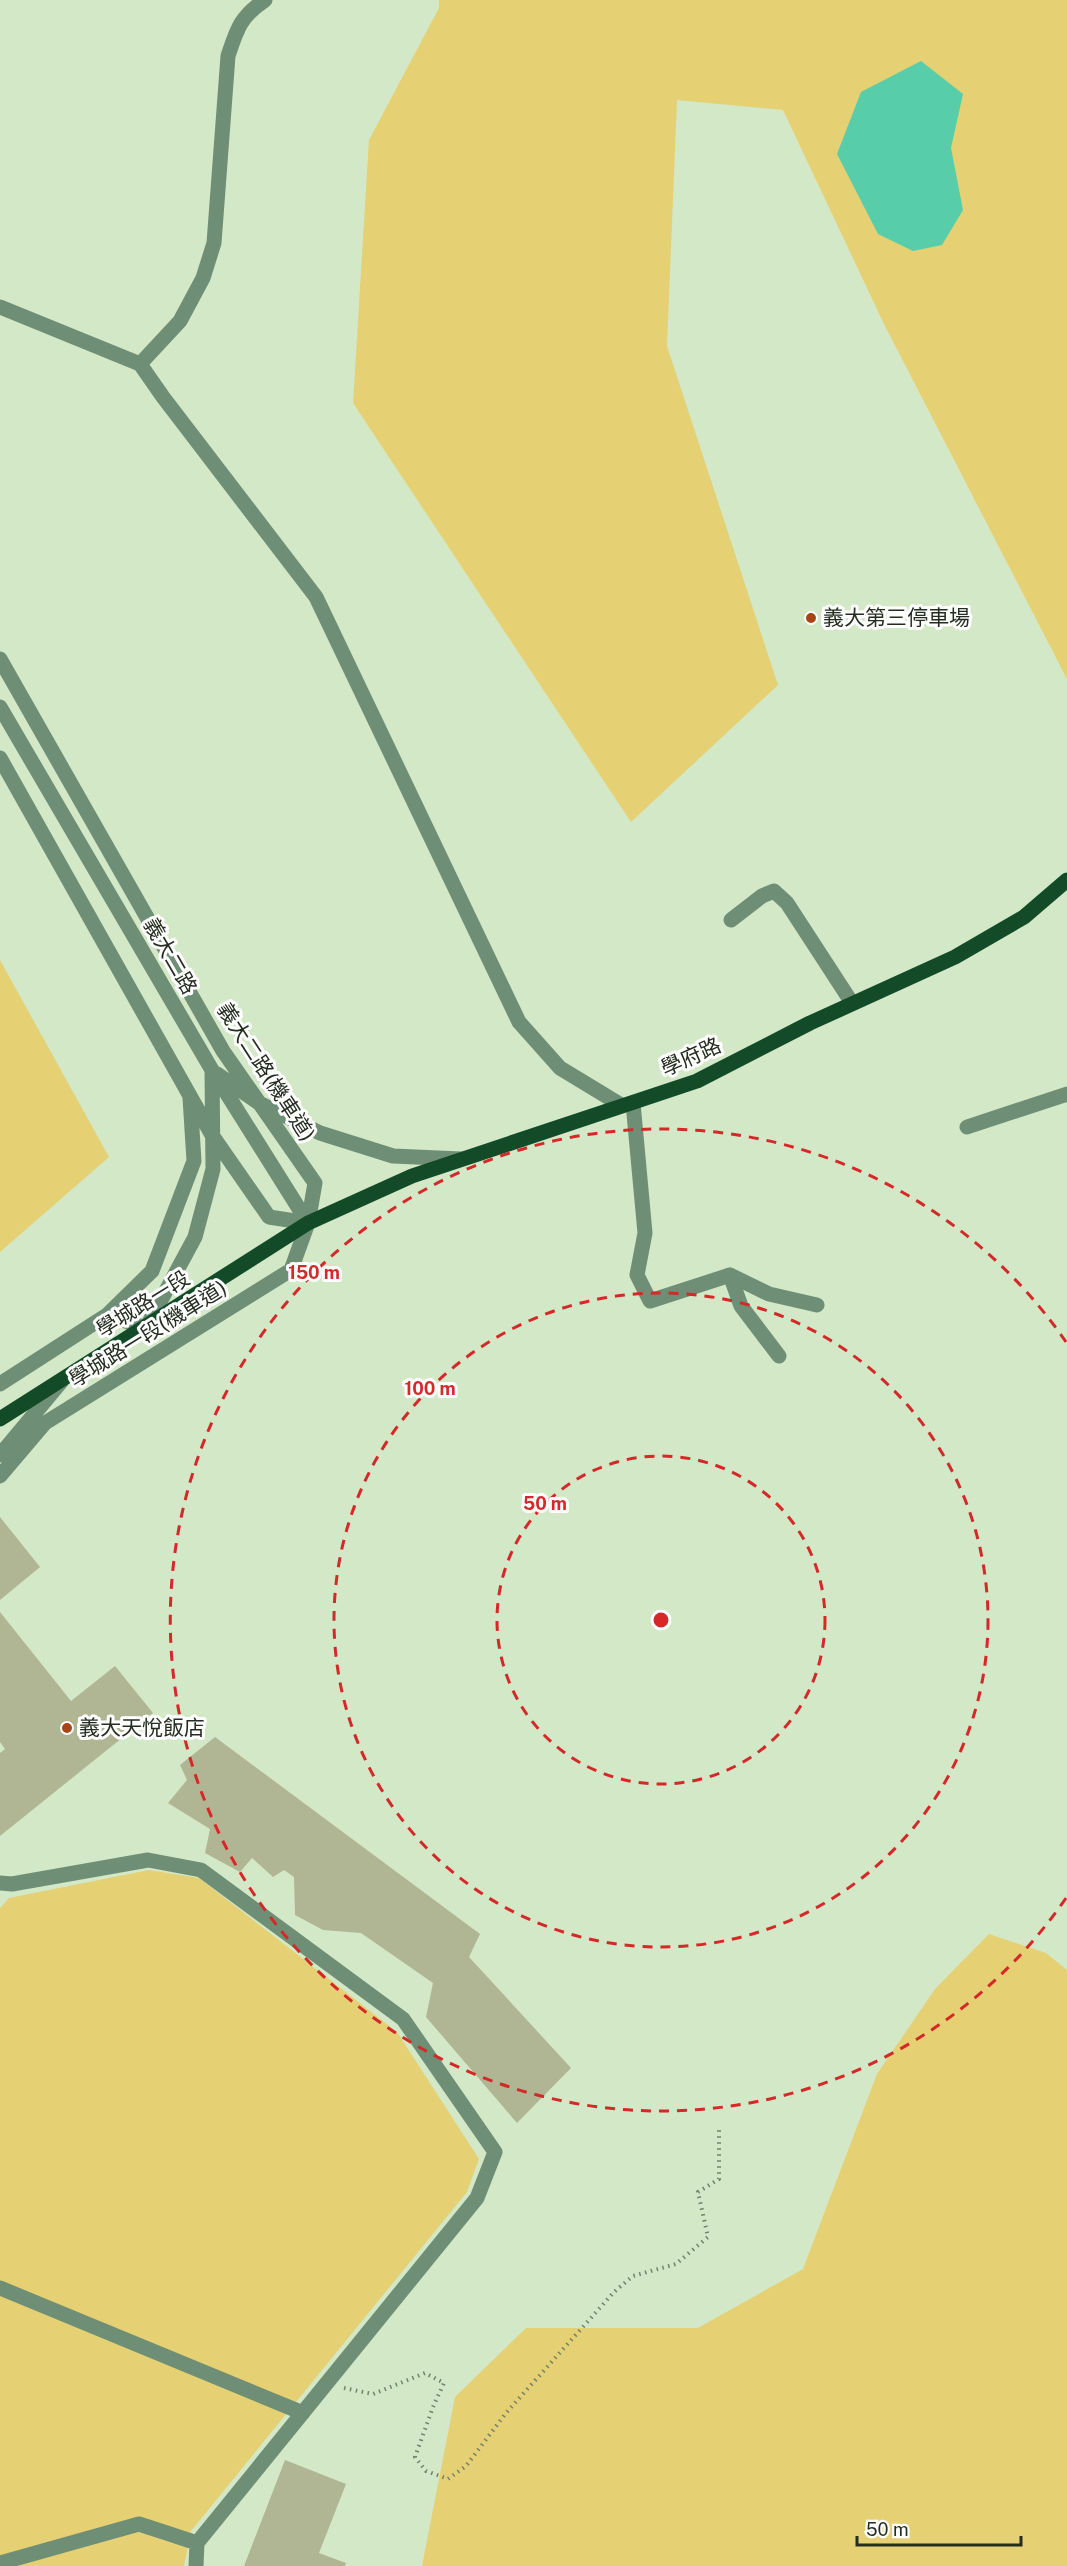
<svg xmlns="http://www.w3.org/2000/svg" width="1067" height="2566" font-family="'Public Sans','Noto Sans TC',sans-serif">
  <rect width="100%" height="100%" fill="#d3e8c7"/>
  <path fill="#e5d074" d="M439,0H1067V679L884,324L783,110L677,100L667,346L778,685L631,822L353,403L369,140L439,8Z
    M0,960L109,1157L0,1252Z
    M149,1870L199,1878L397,2032L479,2159L467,2192L191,2531L184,2566H0V1908L9,1898Z
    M989,1934L1046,1953L1067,1970V2566H422L455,2397L526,2328H698L803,2269L877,2074L935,1989Z"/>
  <path fill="#57cdaa" d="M921,61L963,94L951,148L963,210L942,245L913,251L878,234L837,154L861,92Z"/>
  <path fill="#b0b693" d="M0,1517L40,1567L0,1600Z
    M0,1612L71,1701L115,1666L153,1713L0,1836V1753L5,1749L0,1742Z
    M215,1737L480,1934L469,1957L571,2068L517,2123L426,2017L433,1983L361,1933L323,1930L295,1915L294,1877L284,1870L273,1877L252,1858L240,1872L205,1853L210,1829L168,1803L187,1780L180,1765Z
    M285,2460L346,2484L319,2553L346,2563L345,2566H244Z"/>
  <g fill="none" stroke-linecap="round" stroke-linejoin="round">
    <path stroke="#74826c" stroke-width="4" stroke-dasharray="1.5 4.5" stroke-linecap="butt" d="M344,2388L373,2394L425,2373L444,2383L433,2407L415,2457L426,2471L448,2479L466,2466L506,2413L614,2292L633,2276L676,2264L708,2237L698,2192L719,2179V2128"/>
    <path stroke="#6e8f76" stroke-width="15" d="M0,307L140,364L163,397L316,597L519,1022L560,1068L621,1105
      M140,364L180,321L203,278L214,243L228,56C237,29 240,17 265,0
      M0,659L223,1051L315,1183L308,1223L291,1270L45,1423L0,1476
      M0,707L212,1070L308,1223
      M0,758L212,1135L269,1217L308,1223
      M731,920L762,896L774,891L787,903L852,1003
      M217,1074L259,1103L320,1133L393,1156L461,1159
      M633,1103L645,1233L637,1275L650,1301L730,1275L741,1306L779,1356
      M967,1127L1067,1094
      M730,1275L769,1294L817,1305
      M107,1315L152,1271L194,1161L190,1098
      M0,1384L107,1315L146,1328L195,1237L213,1169L212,1070
      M0,1455L61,1382
      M0,1883L12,1884L148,1860L201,1870L403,2019L495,2152L477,2198L197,2543L196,2566
      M0,2288L303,2413
      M0,2563L139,2524L197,2543"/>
    <path stroke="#134a28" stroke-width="15" d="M0,1419L308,1223L412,1176L697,1081L810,1023L955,957L1024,917L1067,880"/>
  </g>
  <g fill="none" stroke="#d62828" stroke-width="3" stroke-dasharray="10 8">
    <circle cx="661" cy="1620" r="164"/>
    <circle cx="661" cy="1620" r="327"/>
    <path d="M1066 1898A491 491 0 1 1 1066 1342"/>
  </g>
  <g fill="#a94515" stroke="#fff" stroke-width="2">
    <circle cx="811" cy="618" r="6"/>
    <circle cx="67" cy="1728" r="6"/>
  </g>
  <g text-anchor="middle" stroke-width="6" stroke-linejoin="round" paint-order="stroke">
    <g font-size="21" fill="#252d20" stroke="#fff" text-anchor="start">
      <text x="823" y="625">義大第三停車場</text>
      <text x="79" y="1735">義大天悅飯店</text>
    </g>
    <g font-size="21" fill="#252d20" stroke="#fff">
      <text transform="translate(170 956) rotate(60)" y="7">義大二路</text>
      <text transform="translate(691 1057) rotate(-24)" y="7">學府路</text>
      <text transform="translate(266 1072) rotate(57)" y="7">義大二路(機車道)</text>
      <text transform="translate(143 1304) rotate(-32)" y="7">學城路一段</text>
      <text transform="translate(148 1334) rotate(-32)" y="7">學城路一段(機車道)</text>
    </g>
  </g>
  <circle cx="661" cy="1620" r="9" fill="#d62828" stroke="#fff" stroke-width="3"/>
  <g font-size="18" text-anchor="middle" font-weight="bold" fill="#d62828" stroke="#fff" stroke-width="6" stroke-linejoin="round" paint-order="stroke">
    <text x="314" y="1279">150 m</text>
    <text x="430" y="1395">100 m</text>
    <text x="545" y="1510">50 m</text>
  </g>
  <path d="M857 2536v9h164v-9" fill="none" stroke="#252d20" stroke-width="3"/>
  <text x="866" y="2536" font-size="18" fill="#252d20" stroke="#ffffff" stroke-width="4.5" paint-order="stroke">50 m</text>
</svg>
